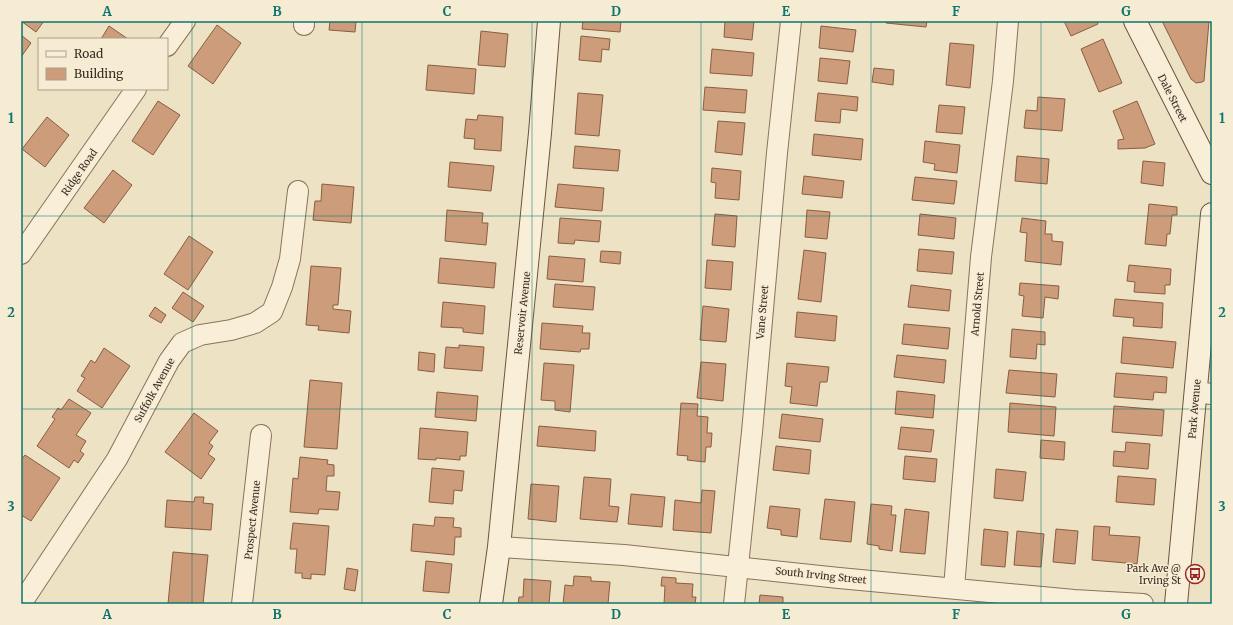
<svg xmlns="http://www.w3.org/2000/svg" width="1233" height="625" font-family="Merriweather,serif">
  <rect width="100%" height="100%" fill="#eee2c5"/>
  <path fill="#cd9c7b" stroke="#895d40" d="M21,21H44L36,32Z
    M330,21H356L355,32L329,30Z
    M583,21H621L620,32L582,29Z
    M725,21H754L752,40L724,37Z
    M886,21H927L926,27L886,23Z
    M1064,21H1097L1098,24L1071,36Z
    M1162,21H1209L1204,81L1202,82L1196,83L1191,79Z
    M217,25L241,43L213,84L188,66Z
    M109,26L128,39H101Z
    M821,26L856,30L853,52L819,48Z
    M481,31L508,34L505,67L478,65Z
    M21,35L31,43L21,57Z
    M581,36L610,39L609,50L602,49L601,62L579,60Z
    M1103,39L1122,83L1099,92L1081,49Z
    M950,43L974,45L970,88L946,85Z
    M712,49L754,53L752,76L710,73Z
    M820,58L850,61L847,84L818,81Z
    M428,65L476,69L474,94L426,90Z
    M874,68L894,70L893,85L872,82Z
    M705,87L747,90L745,113L703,110Z
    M578,93L603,95L599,136L575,134Z
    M818,93L858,97L857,111L841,109L840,123L815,121Z
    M1038,97L1065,99L1062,131L1024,128L1026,110L1037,111Z
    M158,101L180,115L153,155L132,141Z
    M1137,101L1155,144L1145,148L1118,149V140L1124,139L1113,111Z
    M939,105L965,107L962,134L936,132Z
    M478,115L503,117L501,151L474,149L475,139L464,138L466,119L477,120Z
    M47,117L69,135L45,167L22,149Z
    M718,121L745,123L742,155L715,152Z
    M814,134L863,139L861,160L812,155Z
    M925,141L960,145L957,173L934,170L935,164L923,162Z
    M575,146L620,150L618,171L573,168Z
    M1017,156L1049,159L1047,184L1015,181Z
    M1143,161L1165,163L1163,186L1141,183Z
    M450,162L494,166L491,191L448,187Z
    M712,168L741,171L739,200L715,198L716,183L711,182Z
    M113,170L132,185L104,223L84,208Z
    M804,176L844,181L842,198L802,194Z
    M915,177L957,181L954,204L912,200Z
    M322,184L354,187L351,223L313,220L315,201H321Z
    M558,184L604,188L602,211L555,207Z
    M1149,204L1177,207V215H1172L1170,234H1167L1166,246L1145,244Z
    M447,210L483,213L482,223H488L486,245L445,241Z
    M807,210L830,212L827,239L805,237Z
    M715,214L737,216L735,247L712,245Z
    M920,214L956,218L954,239L918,235Z
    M560,218L601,221L599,242L575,240L574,244L558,243Z
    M1022,218L1046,221L1045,234H1052V241L1063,242L1061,265L1025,261L1027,233L1020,232Z
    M189,236L213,252L188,290L164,274Z
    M919,249L954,252L952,274L917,271Z
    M804,250L826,253L821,302L798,299Z
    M601,251L621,252L620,264L600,262Z
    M549,256L585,259L583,282L547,279Z
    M440,258L496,263L494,288L438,283Z
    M707,260L733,262L731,290L705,288Z
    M1129,265L1171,269L1170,285H1165V294L1134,292L1135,282L1127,281Z
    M311,266L341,268L338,305H333V309L351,311L349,333L318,330L319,326L306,325Z
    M1020,283L1059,286L1058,299L1045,297L1043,318L1022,316L1024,296L1019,295Z
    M555,284L595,287L593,310L553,307Z
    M911,285L951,290L949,311L908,307Z
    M183,292L204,306L193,322L172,308Z
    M1115,299L1163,303L1162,328L1133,326L1134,318L1113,316Z
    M443,302L485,306L483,334L463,332V328L441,327Z
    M703,306L729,309L726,342L700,340Z
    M155,307L166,315L161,323L149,316Z
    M797,312L837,316L835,341L795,337Z
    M542,323L583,326L582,333H590L589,349H581L580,352L540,349Z
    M904,324L950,328L948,349L902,344Z
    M1012,329L1045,332V345L1037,344L1036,359L1010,357Z
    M1123,337L1176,342L1173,368L1121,363Z
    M459,345L484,347L482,371L444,368L446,347L459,348Z
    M104,348L130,366L102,408L77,391L85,378L81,376L91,360L95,363Z
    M419,352L435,354L434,372L418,370Z
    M897,355L946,360L944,383L894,377Z
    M701,362L726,364L723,401L697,398Z
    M544,363L574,365L570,412L555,410V401L541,400Z
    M787,363L829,367L827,382H820L817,406L790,403L792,387L785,386Z
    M1009,370L1057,374L1055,397L1006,393Z
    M1116,373L1167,377L1166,393L1154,392L1153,400L1114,397Z
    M310,380L342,383L337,449L304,447Z
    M897,391L935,395L933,418L895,414Z
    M437,392L478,396L476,421L435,417Z
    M69,399L91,413L76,435L86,441L80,451L84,454L78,463L74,460L69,468L37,446L55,419L52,417L58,408L61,410Z
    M681,403L698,404L697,416L708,417L707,433H712L711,447H706L705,462L687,460L688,456L677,455Z
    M1010,403L1056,407L1054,436L1008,432Z
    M1114,406L1164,410L1162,436L1112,432Z
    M194,413L218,431L209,443L213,446L208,454L215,459L201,479L165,452Z
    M782,414L823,419L820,442L779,438Z
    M539,426L596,431L595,451L537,446Z
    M901,427L934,430L931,452L898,449Z
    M420,428L468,432L466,456H460V460L436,458V460L418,459Z
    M1041,440L1065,442L1064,460L1040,458Z
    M1126,442L1150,444L1148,469L1113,466L1114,451L1125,452Z
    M776,446L811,450L809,474L773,470Z
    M25,455L60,478L31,521L21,515V460Z
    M905,456L937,459L935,482L903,479Z
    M300,457L328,460L327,464L334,465V476H327L326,491L340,492L338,510L319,509L318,514L290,512L293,478L298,479Z
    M432,468L464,471L462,491L454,490L453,504L429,502Z
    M996,469L1026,472L1023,501L994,498Z
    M1118,476L1156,479L1154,505L1116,502Z
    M584,477L611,479L609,506L619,507L617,522L580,519Z
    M531,484L559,486L556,522L528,519Z
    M702,490L715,491L711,533L673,530L675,500L701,503Z
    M631,494L665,497L662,527L628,524Z
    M195,497H204L203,503L213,504L211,530L165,527L167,500L194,502Z
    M825,499L855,502L851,542L820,539Z
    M871,504L892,506L891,515H896L892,551L879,549V546L867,544Z
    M770,506L800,509L797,537L781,535V530L767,528Z
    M905,509L929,512L925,554L900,552Z
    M435,517L454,518L453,527L461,528V537H455L454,555L411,551L413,524L434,526Z
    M293,523L329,526L325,575L311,574V579L302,578V573H295L297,549H290Z
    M1094,526L1110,527L1109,535L1140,537L1137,564L1092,560Z
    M984,529L1008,532L1005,567L981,565Z
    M1056,529L1078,531L1075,564L1053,562Z
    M1017,531L1044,534L1041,567L1014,565Z
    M173,552L208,555L203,604H168Z
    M426,561L452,564L449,593L423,591Z
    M347,568L358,570L355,591L344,589Z
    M574,576L591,577V581L610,582L608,604H563L565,585L573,586Z
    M662,577L676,578V583L693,584L692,597H696L695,604H664L665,586H661Z
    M524,579L551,581L549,604H518L519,597H523Z
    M760,595L783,597V604H759Z"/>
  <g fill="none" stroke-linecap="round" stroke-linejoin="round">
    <g stroke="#89735b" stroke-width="22">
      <path id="street" d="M304,25V21
        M167,46L185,21
        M21,254L136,89
        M1195,392L1212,394
        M499,547L624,555L839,578L1074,600L1143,604
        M954,588L981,257L1003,81L1008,21
        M21,604L117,459L169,361L182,343L200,335L231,330L255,323L272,312L282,287L290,259L298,191
        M242,604L261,435
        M734,604L752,432L777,153L791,21"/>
    </g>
    <g stroke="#6b543e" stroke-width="24">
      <path id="secondary" d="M1135,21L1212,173
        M491,604L499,547L540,133L549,21
        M1176,604L1212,214"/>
    </g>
    <use href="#street" stroke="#f9efd8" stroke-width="20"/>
    <use href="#secondary" stroke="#f9efd8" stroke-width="22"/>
  </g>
  <path fill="none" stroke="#0f766e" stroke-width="1" stroke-opacity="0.55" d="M192,21V604M362,21V604M532,21V604M701,21V604M871,21V604M1041,21V604M21,216H1212M21,409H1212"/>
  <defs>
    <g id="bus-ring" transform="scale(1)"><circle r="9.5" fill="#f6ecd4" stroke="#992a2c" stroke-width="1.5"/><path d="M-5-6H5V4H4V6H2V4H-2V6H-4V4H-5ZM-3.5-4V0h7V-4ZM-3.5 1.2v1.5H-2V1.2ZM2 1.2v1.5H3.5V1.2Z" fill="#992a2c"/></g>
  </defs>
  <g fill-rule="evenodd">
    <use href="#bus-ring" x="1195" y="574"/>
  </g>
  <g text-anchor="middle" stroke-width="3" stroke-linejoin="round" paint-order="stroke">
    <g font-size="10" fill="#392b1f" stroke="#f6ecd4">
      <text transform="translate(1173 98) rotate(63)" y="4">Dale Street</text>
      <text transform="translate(79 172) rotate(-55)" y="4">Ridge Road</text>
      <text transform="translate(977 304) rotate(-85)" y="4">Arnold Street</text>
      <text transform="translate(762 312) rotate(-85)" y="4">Vane Street</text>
      <text transform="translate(522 313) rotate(-84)" y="4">Reservoir Avenue</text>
      <text transform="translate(154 390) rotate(-61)" y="4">Suffolk Avenue</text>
      <text transform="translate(1194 409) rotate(-85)" y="4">Park Avenue</text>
      <text transform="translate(252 520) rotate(-84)" y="4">Prospect Avenue</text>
      <text transform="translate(821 575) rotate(6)" y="4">South Irving Street</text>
    </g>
    <g font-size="10" fill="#392b1f" stroke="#f6ecd4" text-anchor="end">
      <text x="1181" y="572">Park Ave @<tspan x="1181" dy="12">Irving St</tspan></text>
    </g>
  </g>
  <rect width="1233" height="625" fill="none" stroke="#f6ecd4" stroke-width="44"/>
  <rect x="38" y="38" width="130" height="52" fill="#f6ecd4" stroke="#aa9f8c"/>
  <rect x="46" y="51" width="20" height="6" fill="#f9efd8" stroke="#aa9f8c"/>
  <text x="74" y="58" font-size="12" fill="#392b1f">Road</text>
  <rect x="46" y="68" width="20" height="12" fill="#cd9c7b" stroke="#aa9f8c"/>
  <text x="74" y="78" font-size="12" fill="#392b1f">Building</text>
  <rect x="22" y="22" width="1189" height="581" fill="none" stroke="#0f766e" stroke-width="1.5"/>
  <g font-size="13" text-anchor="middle" font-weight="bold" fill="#0f766e">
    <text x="107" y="16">A</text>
    <text x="277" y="16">B</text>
    <text x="447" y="16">C</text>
    <text x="616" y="16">D</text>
    <text x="786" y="16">E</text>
    <text x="956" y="16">F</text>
    <text x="1126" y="16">G</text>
    <text x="11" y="123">1</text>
    <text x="1222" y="123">1</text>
    <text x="11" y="317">2</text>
    <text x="1222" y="317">2</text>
    <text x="11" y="511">3</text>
    <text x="1222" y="511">3</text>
    <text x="107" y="619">A</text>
    <text x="277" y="619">B</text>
    <text x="447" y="619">C</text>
    <text x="616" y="619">D</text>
    <text x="786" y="619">E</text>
    <text x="956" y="619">F</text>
    <text x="1126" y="619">G</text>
  </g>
</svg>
